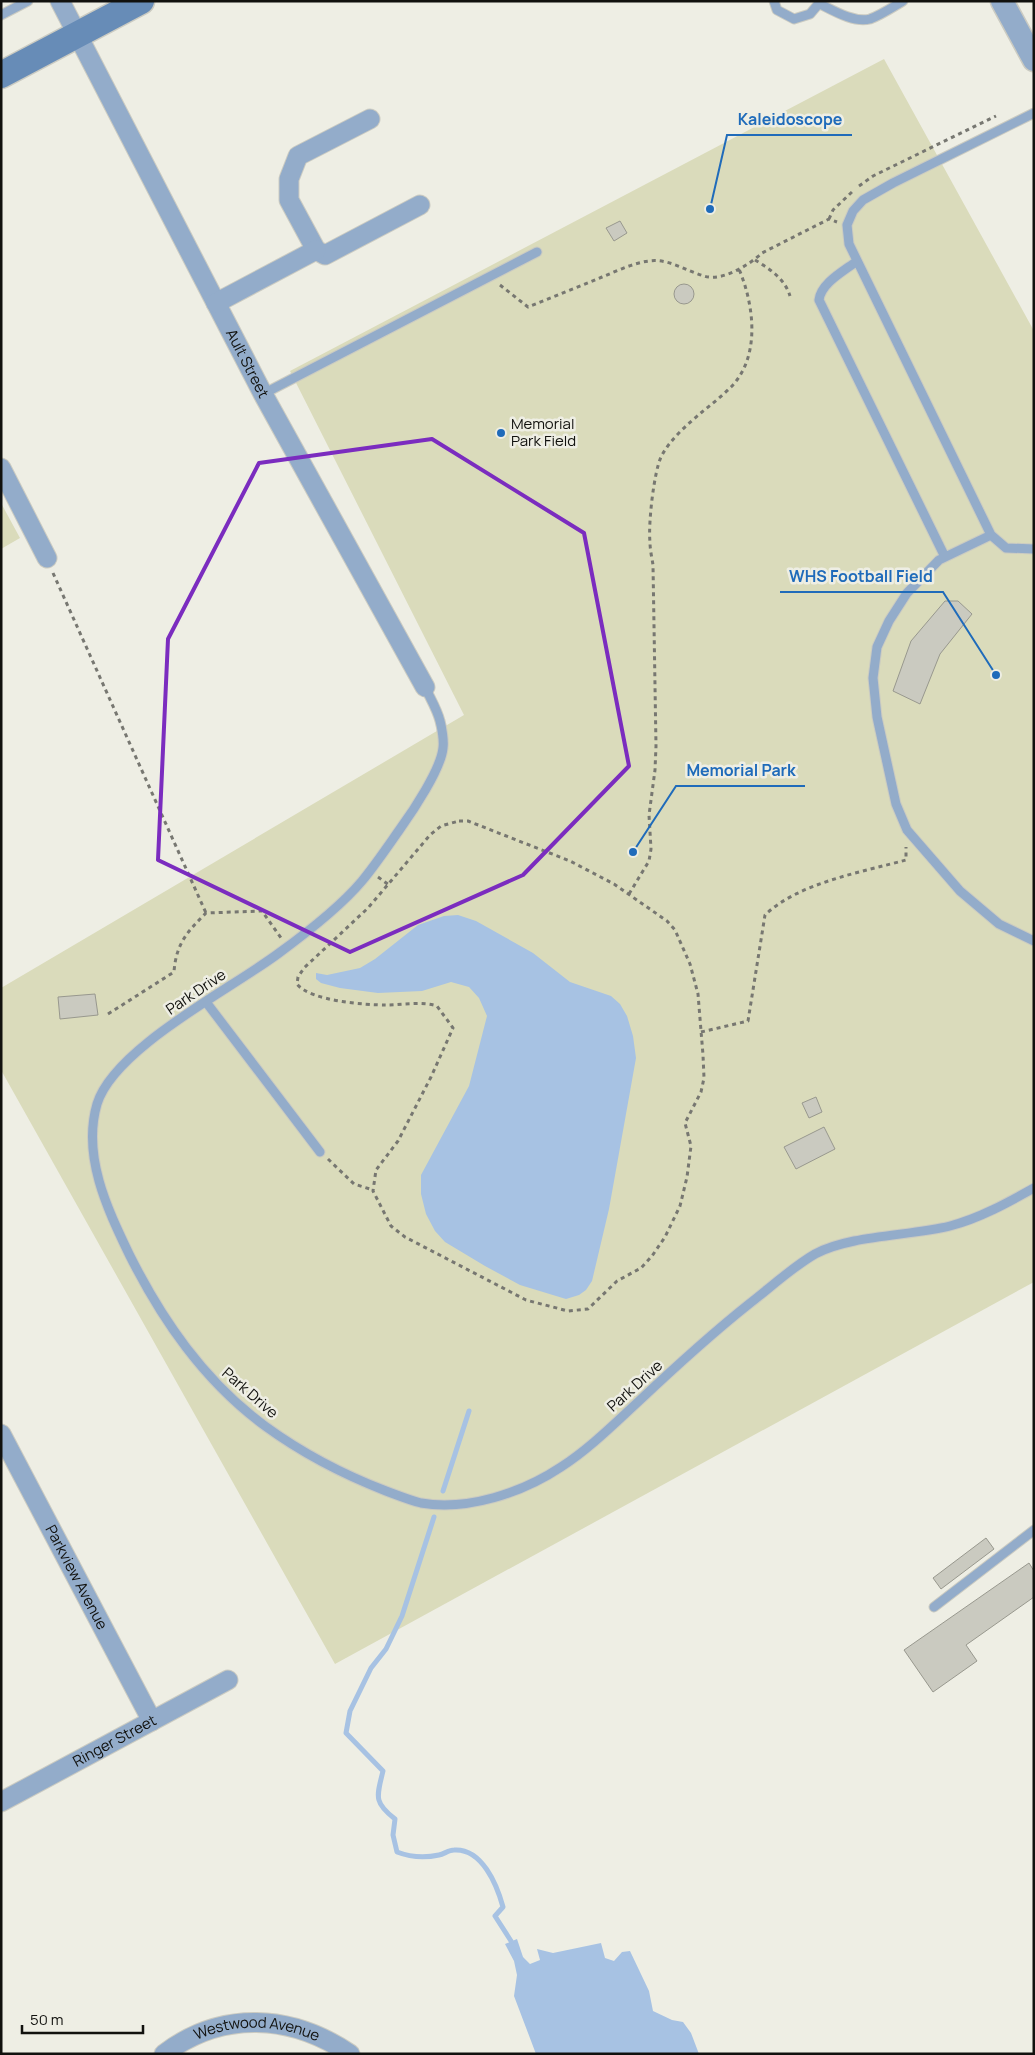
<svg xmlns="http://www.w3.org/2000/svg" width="1035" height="2055" font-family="Manrope,sans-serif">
  <rect width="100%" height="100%" fill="#eeeee4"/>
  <path fill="#dadbbb" d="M884,59L1034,331V1282L335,1664L1,1070V988L464,715L290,371Z
    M1,503L20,538L1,549Z"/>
  <path fill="#a7c2e3" d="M458,915L476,921L533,953L570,982L611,996L620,1004L627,1016L633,1036L636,1058L609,1209L592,1281L586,1290L579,1295L566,1299L520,1285L485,1266L445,1242L435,1231L426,1214L421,1194V1175L469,1086L487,1016L479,998L469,987L451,982L422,991L378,993L340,988L321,983L316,979V973L327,975L360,968L375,959L418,925L444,916Z
    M517,1939L523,1957L530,1964L540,1960L537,1949L553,1953L601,1943L605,1958L614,1961L622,1952L630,1951L649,1991L653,2011L672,2020L683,2022L691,2033L699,2054H536L514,1996L517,1975L514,1961L505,1944Z"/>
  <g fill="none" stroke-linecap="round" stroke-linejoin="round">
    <path stroke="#a7c2e3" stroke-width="5" d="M443,1491L469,1411
      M434,1517L402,1616L386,1649L371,1668L350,1711L346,1733L383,1771C377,1796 373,1802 395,1819L393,1835L397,1852C410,1857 425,1858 439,1855C444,1854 449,1850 454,1850C482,1848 497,1885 503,1907L495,1916L511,1941"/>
  </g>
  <path fill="#cacac0" stroke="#98988e" d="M620,221L627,233L614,241L606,228Z
    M674 294a10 10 0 1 1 20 0a10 10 0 1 1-20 0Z
    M945,601H958L972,614L940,654L920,704L893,691L911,641Z
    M95,994L98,1015L60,1019L58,997Z
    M816,1097L822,1112L809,1118L802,1103Z
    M824,1127L835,1149L796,1169L784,1147Z
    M986,1538L994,1549L941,1589L933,1578Z
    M1029,1563L1034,1571V1597L966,1645L977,1661L933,1692L904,1650Z"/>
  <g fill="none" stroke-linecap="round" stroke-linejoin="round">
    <g stroke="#cbcbc2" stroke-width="11">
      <path id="service" d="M774,1L777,10L794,19L810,14L821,1
        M820,4C834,11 854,23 870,19C881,15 893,7 903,1
        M1,15L28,1
        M1034,113L893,183L863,200L853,211L847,225L849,244L991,535L1006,548L1034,549
        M857,261C844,271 821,283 819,300L945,557
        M263,394L537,252
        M991,535L939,560L907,593L889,621L877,647L873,678L877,717L896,804L907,830L960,891L999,924L1034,941
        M425,687C430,698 437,709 440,721C442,728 444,741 443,748C441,769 413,811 400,829C388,846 376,864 362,881C341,906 305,934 279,953C231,989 114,1048 97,1104C82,1156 107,1208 129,1254C162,1320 204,1381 265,1426C302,1453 342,1474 386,1491C397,1495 409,1500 421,1503C467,1511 522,1493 561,1467C589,1449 614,1424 638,1402C674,1368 710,1335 749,1304C770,1288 791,1268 815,1254C850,1235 910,1236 950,1226C980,1218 1007,1203 1034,1188
        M206,1002L320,1152
        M934,1607L1034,1530"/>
    </g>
    <g stroke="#cbcbc2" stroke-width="21">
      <g id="minor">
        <path id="s1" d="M60,1L263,394L425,687"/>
        <path d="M370,119L298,156L289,179V200L316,250L325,255L420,205"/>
        <path d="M216,303L316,250"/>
        <path d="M1,468L47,558"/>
        <path id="s2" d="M1,1434L152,1721"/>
        <path id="s3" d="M1,1802L228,1680"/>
        <path id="s4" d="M164,2054C222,2010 291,2014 350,2054"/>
      </g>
    </g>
    <g stroke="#cbcbc2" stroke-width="25">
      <path id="tertiary" d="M1002,1L1034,60"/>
    </g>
    <g stroke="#cbcbc2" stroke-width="29">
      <path id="secondary" d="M1,75L141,1"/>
    </g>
    <path stroke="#777771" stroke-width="3" stroke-dasharray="4 4" stroke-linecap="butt" d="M859,186L873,176L996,116
      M829,219L833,210L854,190
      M755,260C770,269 785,279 790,296
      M500,285L528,307C553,297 578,287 602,277C617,271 633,263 649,261C668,258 686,271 704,276C722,282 749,265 762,253L829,219L837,222
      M53,573L206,913
      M459,821H468L570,861L614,884L667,921L675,930L690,964L698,994L703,1055L704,1078L701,1092L685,1123L691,1146L687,1177L680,1206L665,1237L652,1256L641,1268L617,1281L588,1309L568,1311L526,1300L405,1237L391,1226L373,1191L376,1170L398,1141L431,1077L453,1028L437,1006C421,1001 403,1005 386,1005C365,1005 310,1001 297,984L298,977L304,968L368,908L430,835L441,826Z
      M378,877L389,885
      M629,894L649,861L651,849L649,815L655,770L656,746L653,565C652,558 650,550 650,542C648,524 654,472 661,457C670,439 688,424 702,412C712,404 722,396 731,387C761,356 754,305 739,269
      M108,1014L174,972C176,944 187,932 206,913L262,911L281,938
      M701,1032L748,1021L765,915C798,883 862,872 906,860V847
      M328,1159L354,1184L373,1190"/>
    <use href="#service" stroke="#93acca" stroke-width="9"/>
    <use href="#minor" stroke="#93acca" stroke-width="19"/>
    <use href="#tertiary" stroke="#93acca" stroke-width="22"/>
    <use href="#secondary" stroke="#678cb7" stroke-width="26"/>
  </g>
  <path fill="none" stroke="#7b2cbf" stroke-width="4" stroke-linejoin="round" d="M432,439L584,533L629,766L523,875L350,952L158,860L168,639L259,463Z"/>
  <circle fill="#1f6bba" stroke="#eeeee4" stroke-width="2" cx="501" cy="433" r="5"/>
  <g text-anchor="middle" stroke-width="5" stroke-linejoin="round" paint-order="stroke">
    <g font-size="15" fill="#11110e" stroke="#eeeee4">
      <text dy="5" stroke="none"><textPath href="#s1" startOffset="408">Ault Street</textPath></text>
      <text transform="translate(196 992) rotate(-34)" y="5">Park Drive</text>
      <text transform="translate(635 1386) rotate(-42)" y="5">Park Drive</text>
      <text transform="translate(250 1393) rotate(41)" y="5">Park Drive</text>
      <text dy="5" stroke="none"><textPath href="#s2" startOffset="162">Parkview Avenue</textPath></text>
      <text dy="5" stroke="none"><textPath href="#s3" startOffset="129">Ringer Street</textPath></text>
      <text dy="5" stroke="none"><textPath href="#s4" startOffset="100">Westwood Avenue</textPath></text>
    </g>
    <g font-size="15" fill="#11110e" stroke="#eeeee4" text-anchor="start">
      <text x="511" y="429">Memorial<tspan x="511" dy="17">Park Field</tspan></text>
    </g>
  </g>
  <path fill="none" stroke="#1f6bba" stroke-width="2" d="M710 209L727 135H852M996 675L943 592H780M633 852L676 786H805"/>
  <g fill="#1f6bba" stroke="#eeeee4" stroke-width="2">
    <circle cx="710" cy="209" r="5"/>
    <circle cx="996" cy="675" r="5"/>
    <circle cx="633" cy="852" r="5"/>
  </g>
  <g font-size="16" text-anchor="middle" font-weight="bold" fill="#1f6bba" stroke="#eeeee4" stroke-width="5" stroke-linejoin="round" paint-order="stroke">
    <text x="790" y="125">Kaleidoscope</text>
    <text x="861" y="582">WHS Football Field</text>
    <text x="741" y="776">Memorial Park</text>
  </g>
  <rect width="1035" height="2055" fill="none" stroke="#11110e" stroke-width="5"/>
  <path d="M22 2025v8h121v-8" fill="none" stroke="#11110e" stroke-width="2.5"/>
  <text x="30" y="2025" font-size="15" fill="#11110e" stroke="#eeeee4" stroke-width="4" paint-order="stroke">50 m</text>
</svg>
